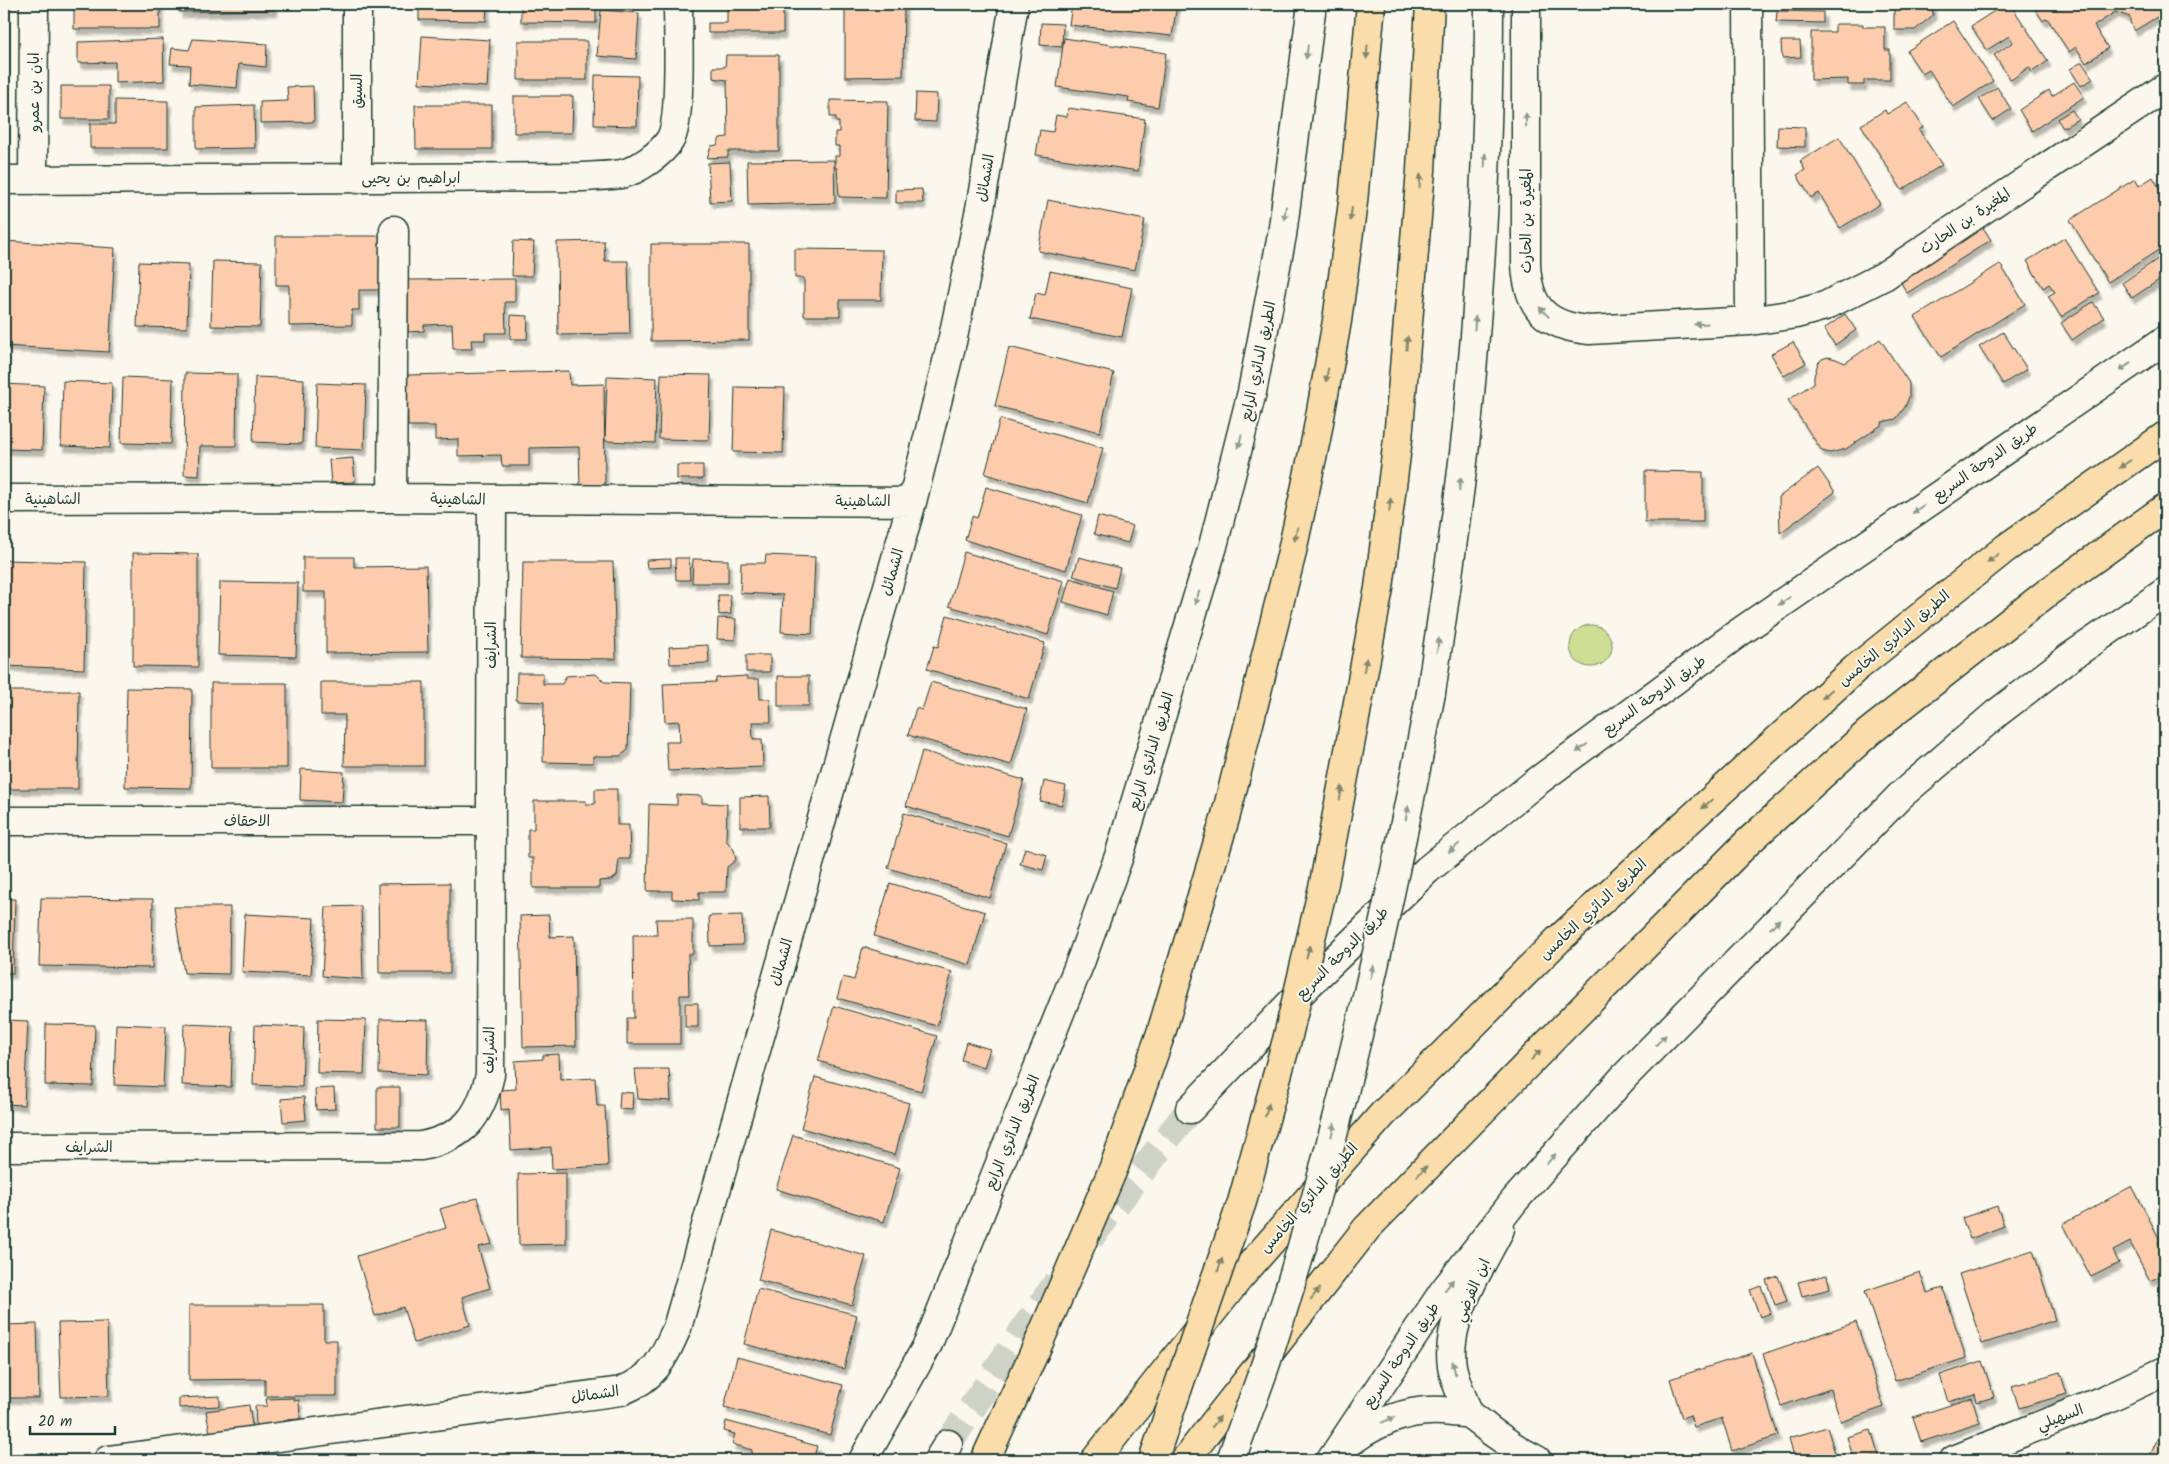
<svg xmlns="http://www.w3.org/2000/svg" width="2169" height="1464" font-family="Kalam,'Playpen Sans Arabic',sans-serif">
  <defs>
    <filter id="shadow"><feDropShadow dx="3" dy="5.5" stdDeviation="1" flood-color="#0004"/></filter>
  </defs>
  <rect width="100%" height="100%" fill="#fbf7ec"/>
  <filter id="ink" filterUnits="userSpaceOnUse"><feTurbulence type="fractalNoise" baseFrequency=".02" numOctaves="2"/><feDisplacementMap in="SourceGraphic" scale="10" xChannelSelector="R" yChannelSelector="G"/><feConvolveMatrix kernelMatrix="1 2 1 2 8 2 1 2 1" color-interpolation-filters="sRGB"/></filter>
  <g filter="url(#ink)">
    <path fill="#cedf93" stroke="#768e64" d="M1570 646a21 21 0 1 1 42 0a21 21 0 1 1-42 0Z"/>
    <path fill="#fcccac" stroke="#1f3d34" filter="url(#shadow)" d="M74,4H160V29H74Z
      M179,4H275V10L179,12Z
      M419,4H487L486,21L419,20Z
      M521,4H596V23L521,22Z
      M727,4H783V33H708V23H727Z
      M845,4H904L903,76L845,77Z
      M1072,4H1177L1172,36L1069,25Z
      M1894,4H1932L1933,15L1915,30H1894Z
      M2005,4H2010L2048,61L2032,72L2029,67L2011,80L1994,55L2013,42L2009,36L1987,50L1971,26Z
      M2032,4H2155L2162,14L2134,31L2130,22V17L2115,12L2094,26L2108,48L2086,63L2076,47L2069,52L2047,18L2043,21Z
      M601,10L639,13L636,59L597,56Z
      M1777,11L1823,12V23L1776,22Z
      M1953,21L1993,81L1953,107L1929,70L1922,74L1907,51Z
      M1041,23L1063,24L1062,47L1040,45Z
      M1835,24H1863V27H1885V50H1890V80H1864V85H1848V79L1811,80V32H1835Z
      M422,36L490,40L487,87L419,83Z
      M1064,38L1166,53L1158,107L1128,102L1129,97L1057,87Z
      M163,39L164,81L115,83V62L78,63V42Z
      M193,39L267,44L266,67L239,64L237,88L189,84L190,65L170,64L172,48L189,50Z
      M518,41H587V80H518Z
      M1781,41H1800L1801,57L1782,58Z
      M726,55H779V151H728V157L707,158L711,146L717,145L720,138L728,137L727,80L713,78V67H725Z
      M2082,62L2093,79L2081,86L2070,69Z
      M595,75L638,76L637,126L594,125Z
      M2074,82L2084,97L2032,131L2019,110L2049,90L2052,96Z
      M61,86H109V119H61Z
      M313,86L314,122L260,123V102L288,101L287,87Z
      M1997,87L2011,109L1993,121L1979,99Z
      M916,93L937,94L936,122L915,121Z
      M514,96H573L572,133H514Z
      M115,100L168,101V148H90V124H115Z
      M830,100L888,101L886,198L839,197L837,168H835V156H839V146H835V132H839V122H836V117H830Z
      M1907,102L1923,127L1919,130L1942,165L1902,190L1861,125L1885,110L1887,114Z
      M254,105L255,148L196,149V107Z
      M415,105H492V149H416Z
      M1068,108L1145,119L1138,171L1036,155L1040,130L1053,132L1056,115L1067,117Z
      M2072,110L2078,119L2063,128L2057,119Z
      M1778,126L1805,127V147L1777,146Z
      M1839,137L1880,204L1840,228L1819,193L1811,198L1797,175L1805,170L1800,161Z
      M2165,159V169L2160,162Z
      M834,160L835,203L748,205L747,161Z
      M730,162L732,201L710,202L708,163Z
      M2153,177L2165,198V246L2108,282L2070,220L2135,179L2139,186Z
      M922,189L923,203H896V190Z
      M1048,200L1145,220L1135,270L1038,251Z
      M1982,226L1991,240L1907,293L1899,279Z
      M276,236H380L381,290H359V310H352V325L289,326V285H276Z
      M2064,238L2099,293L2061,317L2048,296L2055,292L2049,284L2043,288L2027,261Z
      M4,241L115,248L109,352L4,346Z
      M513,241L534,242L532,276H512Z
      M604,241L605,261H628L630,334L558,335L557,242Z
      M651,244H749V340L651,341Z
      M795,249L882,250L881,300H840V316H804V278H795Z
      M2165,254V276L2132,298L2122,283Z
      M213,261L262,262L260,327L211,326Z
      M139,262L189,264L187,328L137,327Z
      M2000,264L2025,304L1941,357L1915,317Z
      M1050,271L1132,288L1122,337L1030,319L1036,293L1045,295Z
      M515,279V302H505L506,333H485V340H471L472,349H453L452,324L424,325V331L408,332L407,280Z
      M2093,302L2104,318L2072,340L2061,323Z
      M1845,314L1856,330L1835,345L1824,329Z
      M511,315L528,316L527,339H510Z
      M2003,332L2027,369L2003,384L1979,347Z
      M1880,339L1909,383V397L1905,407L1896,419L1882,422L1883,424L1846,449L1830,453L1822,451L1788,400L1814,383V376L1818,363L1822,359L1828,357L1836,359L1845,363Z
      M1793,342L1806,363L1784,376L1771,354Z
      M1009,347L1114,373L1100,432L995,406Z
      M569,371L570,385L604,384L605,490H580L579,447L529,448V466H502L501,455L458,456V439L435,440V426H408L407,375Z
      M185,373L237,374L236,446H200L199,476L184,475Z
      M661,374L711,375L709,440L659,439Z
      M607,376L657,378L655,443L605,441Z
      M123,377L173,379L171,444L121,443Z
      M255,377L304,379L302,444L253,442Z
      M63,381L112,383L110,448L61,446Z
      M317,383L366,385L364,450L315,448Z
      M4,384L44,386L42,450L4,449Z
      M735,387L785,388L783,453L733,452Z
      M1000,419L1103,448L1088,503L985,474Z
      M353,458L355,482L331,483L329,460Z
      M677,465H703V479H677Z
      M1818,468L1835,492L1780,533L1779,497Z
      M1645,471L1703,472V522H1645Z
      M986,487L1082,515L1066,570L965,540L972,516L977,518Z
      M1098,516L1133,526L1128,543L1094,534Z
      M964,552L1064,581L1048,635L949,606Z
      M133,553L198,554V667L133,666Z
      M766,555L815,557L812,634L781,632L783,595L740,593L741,563H765Z
      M303,557H354V567L426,566L428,652L326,653V592H303Z
      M1079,557L1120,568L1115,588L1073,576Z
      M675,558H689L690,580H676Z
      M671,559V567L647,568L646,560Z
      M693,559L728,560V583H692Z
      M4,560L86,562L84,669L4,666Z
      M523,562H613L616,659L521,658Z
      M1070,578L1113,591L1107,615L1063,602Z
      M220,582L298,583L296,657L218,655Z
      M718,595H730L731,614L719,615Z
      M947,615L1045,643L1029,699L927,669L934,646L938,647Z
      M718,618L736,619L735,640L717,639Z
      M708,645L709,663L670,664L669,647Z
      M746,655H770V672H746Z
      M517,673H543V684H562L566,676L596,674L604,682L630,683L628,750L620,756H593V763L543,762L544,702L516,701Z
      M747,676V679H759L760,699H770L771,722H752L753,739H762L763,767L668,771L666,742H680L679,721L665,722L663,684L716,682V678Z
      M778,676H809V706H778Z
      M321,682H424V766H344L345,715H321Z
      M931,682L1027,709L1011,765L908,735L916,708L922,710Z
      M211,683H287V768H211Z
      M127,688L192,689L191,788L125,787Z
      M4,691H79L78,789H4Z
      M922,751L1024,780L1008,836L906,806Z
      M301,769L344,772L342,802L300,800Z
      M1044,781L1066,786L1062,805L1040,801Z
      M595,789H617V825H629L630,859H619L617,876L611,880L599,881V888H533V858H528V829H534V801H586V804H595Z
      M677,795L702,796V803L727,804L726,840L734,850L736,860L727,867L726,892H699V900L672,899V891H647L649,804L677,805Z
      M769,796L770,827H740V797Z
      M904,813L1006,843L990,898L888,868Z
      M1025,848L1047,855L1043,870L1020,864Z
      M450,883V973H379L378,884Z
      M890,883L985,912L970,965L874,936Z
      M41,898L153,899L152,968L39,966Z
      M4,899H15L13,973H4Z
      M361,906L363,979L322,976L326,907Z
      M174,907H230L229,974L184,973Z
      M245,914L314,918L311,975L242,972Z
      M549,915L550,937L574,936L576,1046L523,1047L520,916Z
      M742,915L743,945L710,946L709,916Z
      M656,919H693V954H688L689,995H680V1044H627V1018H634L633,935H657Z
      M863,947L952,972L937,1026L837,998L843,977L854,980Z
      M685,1003H698V1027H685Z
      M834,1006L937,1036L921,1091L818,1061Z
      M318,1019L366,1020L364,1074L317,1073Z
      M380,1019L428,1020L427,1075L379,1073Z
      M4,1020L28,1021L24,1105L4,1104Z
      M46,1024L95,1025L93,1086L45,1085Z
      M116,1024L166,1026L163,1087L114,1085Z
      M184,1024L233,1026L231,1087L182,1085Z
      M255,1025L304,1027L302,1087L253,1085Z
      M966,1042L990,1049L984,1067L961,1060Z
      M559,1054L560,1080L595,1078L597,1106H605L608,1166L552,1169L551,1147L511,1150L509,1109L501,1110L500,1090L516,1089L515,1061L543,1059V1055Z
      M635,1069H669L671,1101L638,1099Z
      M815,1077L909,1103L895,1155L801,1128Z
      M377,1087H400V1127H377Z
      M334,1088L335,1109L316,1110L315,1089Z
      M620,1092L633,1093L632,1110L619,1109Z
      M304,1097L306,1120L283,1122L281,1099Z
      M793,1135L900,1168L884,1222L776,1189Z
      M566,1173V1244L519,1245L518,1174Z
      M2132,1186L2160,1240L2158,1242L2165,1256V1273L2150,1281L2130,1242L2113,1251L2119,1263L2091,1277L2063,1224Z
      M477,1198L492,1244L478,1247L490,1288L462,1297L470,1325L414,1343L403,1307L375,1316L357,1256L446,1228L440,1209Z
      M1997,1206L2004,1226L1970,1239L1962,1218Z
      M771,1230L866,1256L852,1305L758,1280Z
      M2033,1250L2055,1320L1982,1344L1959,1274Z
      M1920,1272L1927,1293L1943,1288L1966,1358L1895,1381L1865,1291Z
      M1827,1275L1830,1289L1802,1296L1798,1282Z
      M1778,1276L1787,1301L1775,1305L1766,1280Z
      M1761,1286L1771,1313L1760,1317L1750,1290Z
      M758,1289L857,1315L844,1369L744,1344Z
      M189,1305H324V1340H337V1396H265V1379L189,1380Z
      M107,1322L109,1396L61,1397L58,1323Z
      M1856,1322L1884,1407L1841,1422L1830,1389L1781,1406L1763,1354Z
      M37,1324L39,1398H4V1325Z
      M1752,1353L1778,1436L1732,1451L1722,1418L1694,1427L1690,1415L1682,1418L1670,1379Z
      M737,1357L843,1385L830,1435L724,1407Z
      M1982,1361L1994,1397L1977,1402L1975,1394L1948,1402L1940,1375Z
      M2060,1372L2067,1394L2019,1408L2012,1386Z
      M220,1396V1406L179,1408V1398Z
      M294,1398V1401L299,1400L300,1419L284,1420L285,1422L256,1426L255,1406H267L266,1399Z
      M1972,1398L1980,1423L1921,1442L1913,1417Z
      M249,1405L252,1426L210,1433L206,1411Z
      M726,1421L817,1446L813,1460H750L752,1450L732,1444L735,1434L724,1431Z
      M1827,1427L1837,1460H1795L1789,1438Z
      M1871,1430L1879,1456L1866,1460H1854L1847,1437Z
      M2161,1431L2165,1433V1460H2148Z"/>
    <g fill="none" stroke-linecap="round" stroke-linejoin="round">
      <path stroke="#cfd2c7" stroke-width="28" stroke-dasharray="28 14" stroke-linecap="butt" d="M1090,1238L1190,1109
        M948,1444L1024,1329L1060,1279"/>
      <g stroke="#1f3d34" stroke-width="31">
        <path id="street" d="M357,4V179
          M1526,4V264C1528,307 1545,326 1589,330L1750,321
          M1748,4L1750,321L1796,314L1825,306L1884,276L2165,88
          M4,180L582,177C595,176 608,176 621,174C637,171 661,154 670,140C682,121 678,30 678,4
          M33,180L34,4
          M392,498L394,230
          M4,499L392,498L912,502
          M4,821H490
          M4,1147L421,1146C465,1137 480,1117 490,1075L492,500
          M1469,1414C1463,1399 1455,1382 1452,1366C1445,1320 1480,1269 1500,1229
          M1339,1451C1369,1424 1410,1406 1451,1412C1457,1413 1465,1412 1470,1415C1480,1421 1488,1430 1498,1436C1510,1445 1523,1453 1537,1460
          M108,1460L621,1391C655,1378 663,1359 677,1328L912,502L952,342L980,209L1014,4
          M1954,1460L2106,1399L2165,1371"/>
      </g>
      <g stroke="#1f3d34" stroke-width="31">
        <path id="secondary" d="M1431,693C1444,601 1459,509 1468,416C1481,279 1489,141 1489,4
          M1190,1109L1309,984L1427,870L1535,783L1737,634L2165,340
          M863,1460L928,1344L1081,960L1119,856L1213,546L1252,392L1282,235L1312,4
          M938,1460L948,1444
          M1331,1460L1443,1292L1515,1200L1624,1077L1901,795L1997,713L2070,657L2165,592"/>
      </g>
      <g stroke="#1f3d34" stroke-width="31">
        <path id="primary" d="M1356,713L1379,588L1398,439L1421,170L1430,4
          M985,1460L1040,1340L1114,1167L1161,1033L1226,815L1291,556L1316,439L1337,321L1353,202L1371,4"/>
      </g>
      <g stroke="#1f3d34" stroke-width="31">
        <path id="highway" d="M1095,1460L1239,1278L1383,1114L1558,940L1855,669L2006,548L2165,436
          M1185,1460L1367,1228L1564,1027L1748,842L1869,732L2048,592L2165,508"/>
      </g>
      <use href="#street" stroke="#fbf7ec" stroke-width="28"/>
      <use href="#secondary" stroke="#fbf7ec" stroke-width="28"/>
      <use href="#primary" stroke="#faddab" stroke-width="28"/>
      <use href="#highway" stroke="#faddab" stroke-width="28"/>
      <g stroke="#1f3d34" stroke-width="31" stroke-linecap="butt">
        <path id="secondary-bridge" d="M1231,1460C1242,1428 1255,1395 1266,1363C1338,1144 1387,919 1431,693"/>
      </g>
      <g stroke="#1f3d34" stroke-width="31" stroke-linecap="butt">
        <path id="primary-bridge" d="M1153,1460L1242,1202L1287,1040L1324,883L1356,713"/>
      </g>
      <use href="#secondary-bridge" stroke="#fbf7ec" stroke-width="28"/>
      <use href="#primary-bridge" stroke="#faddab" stroke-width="28"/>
    </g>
    <defs><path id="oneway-solid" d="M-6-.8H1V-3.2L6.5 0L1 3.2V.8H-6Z" transform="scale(1.25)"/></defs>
    <g fill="#8d9a90">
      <use href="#oneway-solid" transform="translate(1307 52) rotate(98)"/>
      <use href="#oneway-solid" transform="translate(1526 120) rotate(-90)"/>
      <use href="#oneway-solid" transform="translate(1485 160) rotate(-87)"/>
      <use href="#oneway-solid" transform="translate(1285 213) rotate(98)"/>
      <use href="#oneway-solid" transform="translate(1544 312) rotate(-134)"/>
      <use href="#oneway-solid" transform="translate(1475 323) rotate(-85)"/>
      <use href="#oneway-solid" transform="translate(1701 324) rotate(177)"/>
      <use href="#oneway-solid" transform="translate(2125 367) rotate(146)"/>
      <use href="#oneway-solid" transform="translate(1240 441) rotate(103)"/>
      <use href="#oneway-solid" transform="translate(1460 484) rotate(-83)"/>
      <use href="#oneway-solid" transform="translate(1918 509) rotate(145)"/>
      <use href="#oneway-solid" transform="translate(1197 598) rotate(107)"/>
      <use href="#oneway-solid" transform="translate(1784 601) rotate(145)"/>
      <use href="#oneway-solid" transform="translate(1438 645) rotate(-82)"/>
      <use href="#oneway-solid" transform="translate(1582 748) rotate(143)"/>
      <use href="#oneway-solid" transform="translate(1407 813) rotate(-79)"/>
      <use href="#oneway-solid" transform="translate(1454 848) rotate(141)"/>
      <use href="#oneway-solid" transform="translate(1775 924) rotate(-45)"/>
      <use href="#oneway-solid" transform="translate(1372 972) rotate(-77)"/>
      <use href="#oneway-solid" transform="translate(1661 1040) rotate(-45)"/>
      <use href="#oneway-solid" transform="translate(1333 1130) rotate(-76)"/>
      <use href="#oneway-solid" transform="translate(1551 1159) rotate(-48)"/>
      <use href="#oneway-solid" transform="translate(1449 1285) rotate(-52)"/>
      <use href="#oneway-solid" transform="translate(1454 1368) rotate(-102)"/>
      <use href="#oneway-solid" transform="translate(1388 1420) rotate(-22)"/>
    </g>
    <g fill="#82856a">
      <use href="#oneway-solid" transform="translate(1367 52) rotate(94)"/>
      <use href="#oneway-solid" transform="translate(1420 181) rotate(-85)"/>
      <use href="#oneway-solid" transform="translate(1351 214) rotate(98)"/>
      <use href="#oneway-solid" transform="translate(1407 343) rotate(-85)"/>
      <use href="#oneway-solid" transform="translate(1327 375) rotate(100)"/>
      <use href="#oneway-solid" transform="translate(2125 464) rotate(145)"/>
      <use href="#oneway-solid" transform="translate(1390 505) rotate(-83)"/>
      <use href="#oneway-solid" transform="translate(1296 534) rotate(102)"/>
      <use href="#oneway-solid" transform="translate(1993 558) rotate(143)"/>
      <use href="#oneway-solid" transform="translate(1365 665) rotate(-79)"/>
      <use href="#oneway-solid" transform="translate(1827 694) rotate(138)"/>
      <use href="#oneway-solid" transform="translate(1341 793) rotate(-80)"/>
      <use href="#oneway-solid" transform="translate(1707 804) rotate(138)"/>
      <use href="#oneway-solid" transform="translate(1308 952) rotate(-77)"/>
      <use href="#oneway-solid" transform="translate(1536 1055) rotate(-46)"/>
      <use href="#oneway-solid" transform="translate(1267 1110) rotate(-74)"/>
      <use href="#oneway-solid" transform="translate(1422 1171) rotate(-46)"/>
      <use href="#oneway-solid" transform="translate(1220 1265) rotate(-71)"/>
      <use href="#oneway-solid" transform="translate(1315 1294) rotate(-52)"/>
      <use href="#oneway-solid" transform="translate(1216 1422) rotate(-52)"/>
    </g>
  </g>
  <g text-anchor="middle" stroke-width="4" stroke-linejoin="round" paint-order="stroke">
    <g font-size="15" fill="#1f3d34" stroke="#fbf7ec">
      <text transform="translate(357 91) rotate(-90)" y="5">السيق</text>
      <text transform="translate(34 92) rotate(-90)" y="5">ابان بن عمرو</text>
      <text x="411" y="183">ابراهيم بن يحيى</text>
      <text transform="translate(985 178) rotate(-80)" y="5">الشمائل</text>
      <text transform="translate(1526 221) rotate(-90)" y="5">المغيرة بن الحارث</text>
      <text transform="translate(1965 221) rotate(-34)" y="5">المغيرة بن الحارث</text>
      <text transform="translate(1258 361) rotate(-78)" y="5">الطريق الدائري الرابع</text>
      <text transform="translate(1985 462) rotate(-35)" y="5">طريق الدوحة السريع</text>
      <text x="53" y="504">الشاهينية</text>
      <text transform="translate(458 499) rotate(1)" y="5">الشاهينية</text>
      <text x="863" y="506">الشاهينية</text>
      <text transform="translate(892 572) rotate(-74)" y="5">الشمائل</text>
      <text transform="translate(1894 638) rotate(-40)" y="5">الطريق الدائري الخامس</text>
      <text transform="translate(491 645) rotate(-90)" y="5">الشرايف</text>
      <text transform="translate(1654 695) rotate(-36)" y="5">طريق الدوحة السريع</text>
      <text transform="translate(1151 751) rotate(-73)" y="5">الطريق الدائري الرابع</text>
      <text x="247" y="826">الاحقاف</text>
      <text transform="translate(1593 909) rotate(-43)" y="5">الطريق الدائري الخامس</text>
      <text transform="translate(1342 953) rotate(-45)" y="5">طريق الدوحة السريع</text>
      <text transform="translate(781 962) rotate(-74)" y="5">الشمائل</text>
      <text transform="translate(489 1050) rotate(-89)" y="5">الشرايف</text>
      <text transform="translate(1012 1132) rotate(-68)" y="5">الطريق الدائري الرابع</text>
      <text x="89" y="1152">الشرايف</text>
      <text transform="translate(1309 1198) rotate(-49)" y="5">الطريق الدائري الخامس</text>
      <text transform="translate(1472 1290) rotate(-66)" y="5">ابن الفرضي</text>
      <text transform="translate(1401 1355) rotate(-56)" y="5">طريق الدوحة السريع</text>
      <text transform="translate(595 1394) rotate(-8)" y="5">الشمائل</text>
      <text transform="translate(2060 1417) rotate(-21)" y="5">السهيلي</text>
    </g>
  </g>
  <rect width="2169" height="1464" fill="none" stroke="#fbf7ec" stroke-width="20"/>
  <rect x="10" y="10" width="2149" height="1444" fill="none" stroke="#1f3d34" stroke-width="2" filter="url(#ink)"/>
  <path d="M30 1426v8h85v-8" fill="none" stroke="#1f3d34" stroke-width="2.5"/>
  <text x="38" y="1426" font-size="15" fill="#1f3d34" stroke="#fbf7ec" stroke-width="4" paint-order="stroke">20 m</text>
</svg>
